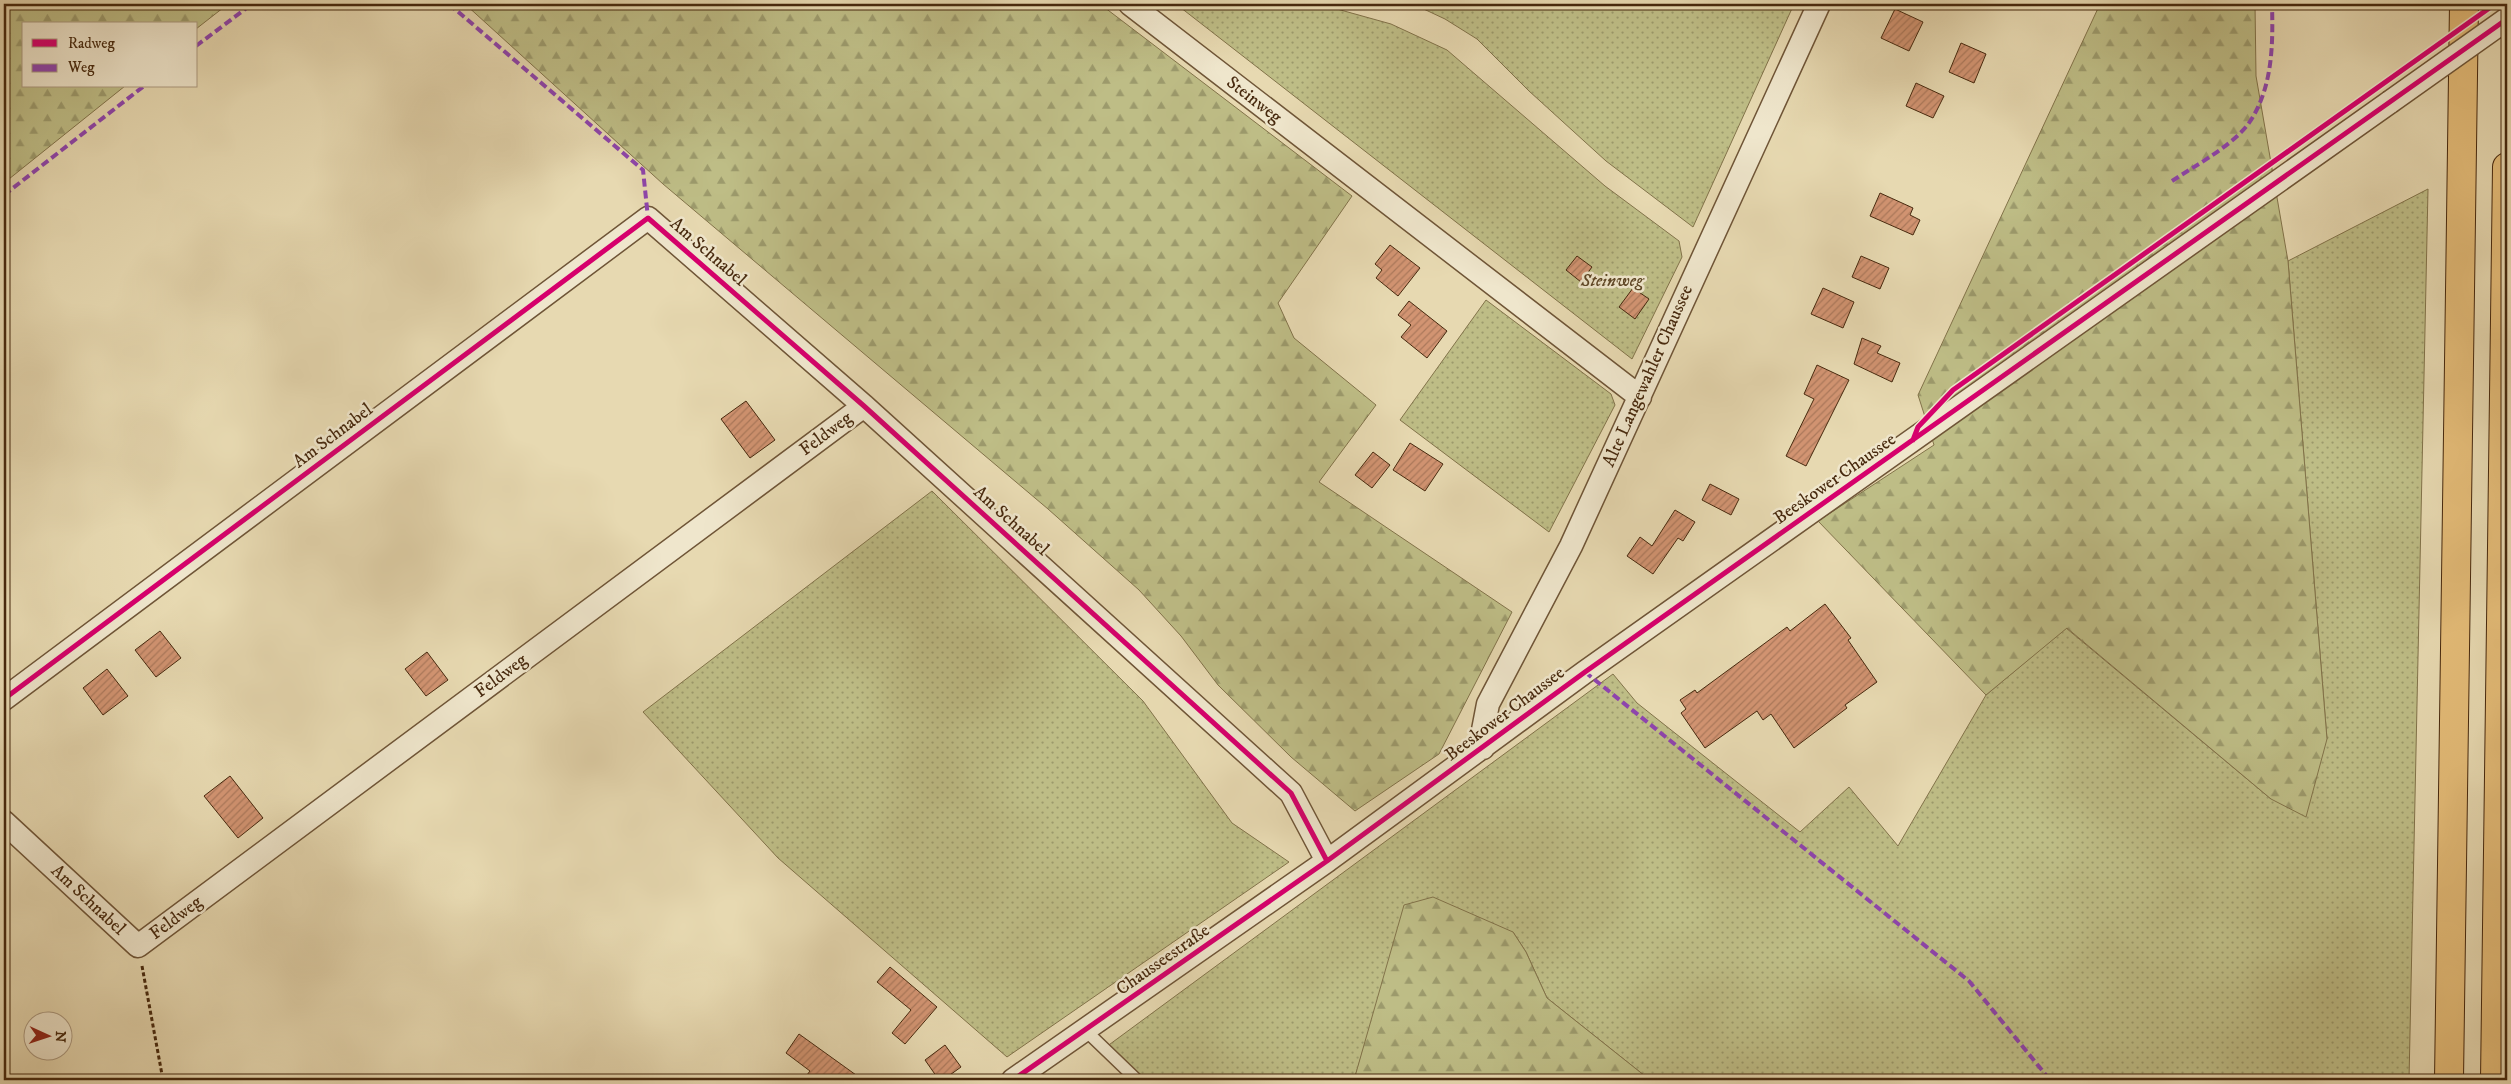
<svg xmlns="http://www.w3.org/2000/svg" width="2511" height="1084" font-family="'IM FELL DW Pica',serif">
	<defs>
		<pattern id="grass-dots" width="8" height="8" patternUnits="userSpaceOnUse" patternTransform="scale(1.25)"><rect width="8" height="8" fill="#bebd86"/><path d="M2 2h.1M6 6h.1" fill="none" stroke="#9c9a6c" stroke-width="1.8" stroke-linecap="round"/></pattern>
		<pattern id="forest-firs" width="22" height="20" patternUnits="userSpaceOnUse" patternTransform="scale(1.25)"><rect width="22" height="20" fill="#bebd86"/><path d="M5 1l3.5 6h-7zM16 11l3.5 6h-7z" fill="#9c9a6c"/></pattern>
		<pattern id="building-hatch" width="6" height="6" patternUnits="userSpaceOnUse" patternTransform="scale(1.25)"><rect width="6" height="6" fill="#d29472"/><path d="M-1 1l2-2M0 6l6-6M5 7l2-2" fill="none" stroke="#ac795c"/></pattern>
	</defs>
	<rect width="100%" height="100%" fill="#e7d9b1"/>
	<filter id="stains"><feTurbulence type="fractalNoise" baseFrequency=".004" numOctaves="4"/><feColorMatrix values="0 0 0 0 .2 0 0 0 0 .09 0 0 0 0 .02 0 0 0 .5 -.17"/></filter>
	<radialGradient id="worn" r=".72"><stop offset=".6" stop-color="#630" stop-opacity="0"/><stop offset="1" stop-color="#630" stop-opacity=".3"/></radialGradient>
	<!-- grass -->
	<path fill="url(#grass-dots)" stroke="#82734a" d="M1176,4H1331L1337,9L1391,24L1447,50L1605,186L1679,241L1682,257L1632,359Z
		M1413,4H1794L1693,227L1606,161L1529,91L1477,39L1445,19Z
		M2428,189L2409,1080H1650L1547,998L1526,952L1513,932L1372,1021L1354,1080H1133L1102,1050L1613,674L1637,703L1800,832L1849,787L1898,846L1986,695L2066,628L2271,799L2327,739L2288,261Z
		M1486,300L1611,394L1615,405L1549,532L1400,420Z
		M932,491L1143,701L1232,823L1289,862L1007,1057L778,858L643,712Z"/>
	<!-- forest -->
	<path fill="url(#forest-firs)" stroke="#82734a" d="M4,4H228L196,29V24H24V86H125L4,183Z
		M465,4H1100L1352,196L1278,303L1294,338L1376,405L1319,482L1512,612L1439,754L1355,811L1291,757L1218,685L1181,636L1139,590L1048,509L663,184Z
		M2100,4H2255L2256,76L2288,261L2327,739L2306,817L2271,799L2067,628L1986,695L1818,521L1934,445L1918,395Z
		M1433,897L1513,932L1526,952L1547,998L1650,1080H1354L1404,905Z"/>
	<!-- building -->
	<path fill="url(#building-hatch)" stroke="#47290e" d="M1895,9L1923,22L1909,51L1881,38Z
		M1961,43L1986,54L1974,83L1949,72Z
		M1916,83L1944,96L1933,118L1906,106Z
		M1880,193L1913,208L1910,215L1920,220L1913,235L1870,216Z
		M1390,245L1420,268L1398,296L1376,278L1382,270L1375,264Z
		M1577,256L1592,267L1581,282L1566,270Z
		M1861,256L1889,268L1880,289L1852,277Z
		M1633,288L1649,299L1635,319L1619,307Z
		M1823,288L1854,302L1843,328L1811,314Z
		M1409,301L1447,331L1427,358L1401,337L1411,325L1398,315Z
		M1862,338L1881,346L1877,353L1900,363L1892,382L1854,364Z
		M1817,365L1849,380L1806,466L1786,456L1814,399L1804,394Z
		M746,401L775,440L750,458L721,419Z
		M1410,443L1443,464L1425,491L1393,470Z
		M1373,452L1390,465L1372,488L1355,475Z
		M1710,484L1739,499L1731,515L1702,500Z
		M1675,510L1695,522L1683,541L1678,538L1653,574L1627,556L1640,537L1652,546Z
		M1825,604L1851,638L1848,640L1877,682L1845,705L1847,708L1794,748L1771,714L1763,720L1757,711L1705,748L1681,713L1686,709L1680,700L1695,690L1697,693L1787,627L1790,631Z
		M160,631L181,658L156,677L135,650Z
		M427,652L448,680L426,696L405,669Z
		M107,669L128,696L103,715L83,688Z
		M230,776L263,818L238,838L204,796Z
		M890,967L937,1007L905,1044L892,1033L911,1010L877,982Z
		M799,1034L863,1080H803L810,1071L786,1053Z
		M945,1045L961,1067L943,1080H939L925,1060Z"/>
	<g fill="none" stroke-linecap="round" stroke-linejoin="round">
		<defs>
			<path id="lane" d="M1085,1030L1137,1080"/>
			<path id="street" d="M1130,4L1640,397
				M4,699L648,218L864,406L1291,793L1327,861
				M1483,748V730L1488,704L1571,546L1819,4
				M4,822L138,946L864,406
				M1013,1080L1327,861L1585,672L2390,102"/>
			<path id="highway" d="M2449,1080L2464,4
				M2495,1080L2507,167"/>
		</defs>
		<!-- lane casing -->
		<use href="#lane" stroke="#6f5537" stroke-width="14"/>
		<!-- street casing -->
		<use href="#street" stroke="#6f5537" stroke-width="25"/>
		<!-- highway casing -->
		<use href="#highway" stroke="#47290e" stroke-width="30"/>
		<!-- path -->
		<path stroke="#47290e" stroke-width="3" stroke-dasharray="4 2.5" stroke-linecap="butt" d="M142,966L163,1080"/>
		<!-- lane -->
		<use href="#lane" stroke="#efe6cc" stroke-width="11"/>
		<!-- street -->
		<use href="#street" stroke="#efe6cc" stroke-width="22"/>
		<!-- highway -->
		<use href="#highway" stroke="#e4bc78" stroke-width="28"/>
		<defs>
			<path id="street-bridge" d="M2390,102L2507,19"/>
		</defs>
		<!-- street-bridge casing -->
		<use href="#street-bridge" stroke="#6f5537" stroke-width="25" stroke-linecap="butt"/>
		<!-- street-bridge -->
		<use href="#street-bridge" stroke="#efe6cc" stroke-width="22"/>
		<!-- quiet -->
		<path stroke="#8e44ad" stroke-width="4" stroke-dasharray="8 4" stroke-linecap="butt" d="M449,4L643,170L648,218
			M196,46L252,4
			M2172,181C2196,165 2236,144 2251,120C2273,85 2273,43 2272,4
			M4,195L144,86
			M1585,672L1969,981L2050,1080"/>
		<defs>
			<path id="cycleway" d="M1913,440L1918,427L1953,390L2495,4
				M4,699L648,218L864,406L1291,793L1327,861
				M1013,1080L1327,861L1585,672L2507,19"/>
		</defs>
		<!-- cycleway casing -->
		<use href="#cycleway" stroke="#efe6cc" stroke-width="8"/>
		<!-- cycleway -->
		<use href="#cycleway" stroke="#d6006c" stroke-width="5"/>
	</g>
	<g text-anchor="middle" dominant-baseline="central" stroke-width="5" stroke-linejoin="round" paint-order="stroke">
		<!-- street labels -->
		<g font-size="18" fill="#47290e" stroke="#efe6cc">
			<text transform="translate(1254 100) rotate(38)">Steinweg</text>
			<text transform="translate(708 252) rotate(41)">Am Schnabel</text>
			<text transform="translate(1648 376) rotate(-66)">Alte Langewahler Chaussee</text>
			<text transform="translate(826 434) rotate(-37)">Feldweg</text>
			<text transform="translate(333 436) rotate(-37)">Am Schnabel</text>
			<text transform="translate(1835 479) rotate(-35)">Beeskower Chaussee</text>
			<text transform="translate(1011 521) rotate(42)">Am Schnabel</text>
			<text transform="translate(501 676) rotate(-37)">Feldweg</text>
			<text transform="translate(1505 714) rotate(-37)">Beeskower Chaussee</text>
			<text transform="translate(88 900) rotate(43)">Am Schnabel</text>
			<text transform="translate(176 918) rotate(-37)">Feldweg</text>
			<text transform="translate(1163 960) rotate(-35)">Chausseestraße</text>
		</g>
		<!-- park labels -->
		<g font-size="18" font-style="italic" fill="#5f4726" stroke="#efe6cc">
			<text x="1612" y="281">Steinweg</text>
		</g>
	</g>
	<!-- margin -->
	<rect width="2511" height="1084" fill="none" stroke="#e7d9b1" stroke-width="20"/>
	<rect x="5" y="5" width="2501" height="1074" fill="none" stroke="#47290e" stroke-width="2.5"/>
	<rect x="10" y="10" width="2491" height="1064" fill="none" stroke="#47290e"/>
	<!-- legend -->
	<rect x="22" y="22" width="175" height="65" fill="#efe6cc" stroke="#ac9a80"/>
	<rect x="32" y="39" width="25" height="8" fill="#d6006c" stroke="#ac9a80"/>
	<text x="68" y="48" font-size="15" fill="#47290e">Radweg</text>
	<rect x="32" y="64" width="25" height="8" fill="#8e44ad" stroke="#ac9a80"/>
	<text x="68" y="72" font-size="15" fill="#47290e">Weg</text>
	<!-- north arrow -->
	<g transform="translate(48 1036) rotate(93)"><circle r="24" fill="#efe6cc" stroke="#ac9a80"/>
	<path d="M0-4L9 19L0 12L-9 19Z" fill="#8f2418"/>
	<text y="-8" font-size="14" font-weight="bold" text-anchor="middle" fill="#47290e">N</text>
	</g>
	<rect width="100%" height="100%" filter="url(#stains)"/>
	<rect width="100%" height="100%" fill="url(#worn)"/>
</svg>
